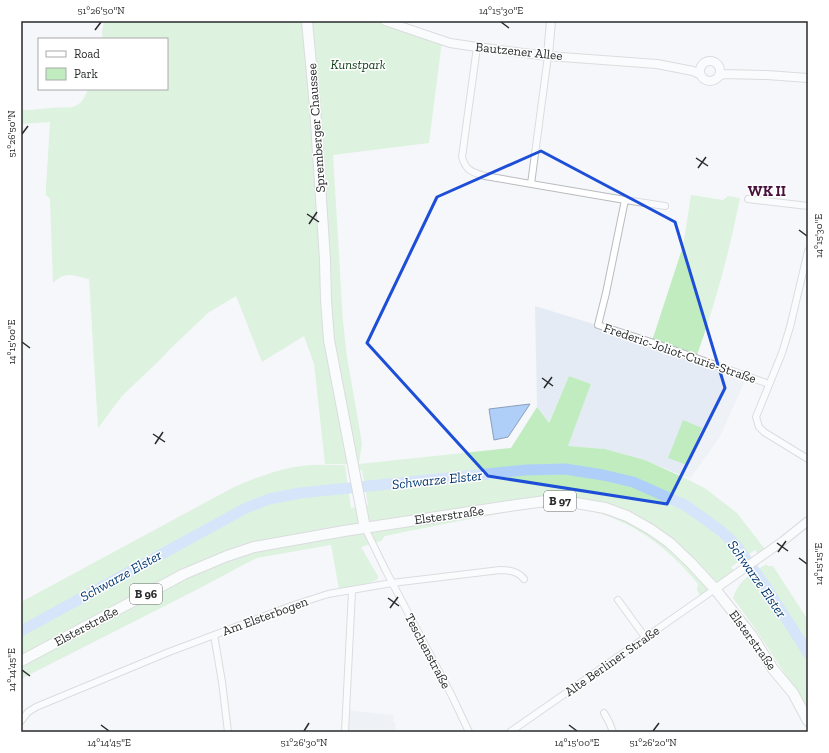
<svg xmlns="http://www.w3.org/2000/svg" width="829" height="753" font-family="'Zilla Slab',serif">
	<rect width="100%" height="100%" fill="#f6f7fa"/>
	<!-- built -->
	<path fill="#e5ebf4" d="M535,306L597,325L747,376L721,435L690,479L645,460L605,449L568,446L591,384L569,376L548,424L537,407Z
		M346,710L394,715L393,721L396,723L395,732H345Z"/>
	<!-- green -->
	<path fill="#c0ecc0" d="M104,21H307L324,275L351,464H325L314,364L304,336L262,362L236,296L208,313L169,350L165,355L122,396L98,428L89,279C74,276 66,270 53,283L50,199L46,195V187L50,122L21,124V110C31,110 40,109 50,108C70,106 79,113 88,89H167V39H103L102,32Z
		M308,21H383L442,41L429,143L333,155L343,322L347,357L362,443L359,464L511,448L537,407L549,423L569,376L591,384L568,446L605,449L645,460L689,480L706,489L737,513L767,552L760,557L755,550L731,567L736,574L701,597L697,590L698,584C661,538 610,505 550,507C527,508 503,513 481,517C449,523 417,529 385,536L381,541L361,547L378,576L377,580L368,583L339,589L331,545L257,558L243,565L202,587L21,679V662L227,556L364,528L227,555L21,660V602L234,487C255,478 278,469 301,466C315,464 330,465 345,465L351,508L368,505L362,470L353,471L336,376Z
		M691,195L723,200L728,196L740,198C729,253 715,305 696,358L652,341L683,246Z
		M683,420L702,428L687,465L668,458Z
		M766,564L768,566H773L808,620V709L756,630L733,598C740,579 750,575 766,564Z"/>
	<!-- water -->
	<path fill="#b0cff8" stroke="#889eba" d="M530,404L508,437L494,440L489,409Z"/>
	<g fill="none" stroke-linecap="round" stroke-linejoin="round">
		<!-- river -->
		<path stroke="#b0cff8" stroke-width="11" d="M21,631L246,508L269,499L300,493L526,470L565,469L603,475L633,482L685,505L721,531L736,545L766,587L808,653"/>
		<defs>
			<path id="minor" d="M477,47L462,157C466,171 472,172 485,176L625,200L606,293L598,325L651,342L769,384
				M531,184L548,56
				M748,199L808,206
				M625,200L665,206
				M808,251L790,327L782,353L756,417L759,427L764,432L808,459
				M365,528L386,571L452,696L469,732
				M618,600L645,637
				M214,635L222,682L228,732
				M604,713L609,722L613,732
				M21,721L28,712L36,707L169,652L291,606L328,594L392,583L500,570C509,570 518,571 524,579
				M345,732L352,591
				M510,732L715,589"/>
			<path id="tertiary" d="M385,21L450,43L477,47L548,56L657,64L693,71L701,75
				M548,56L551,21
				M700 71a10 10 0 1 1 20 0a10 10 0 1 1-20 0Z
				M718,77L723,74L767,75L808,78
				M715,589L783,541L808,521"/>
			<path id="primary" d="M307,21L315,107L325,260L326,300L329,340L365,528
				M21,661L184,574L227,556L254,547L344,531L516,505L546,501L570,502L605,508L627,516L650,529L670,543L690,562L715,589L752,636L773,669L793,693L808,721"/>
		</defs>
		<!-- minor casing -->
		<use href="#minor" stroke="#babbbe" stroke-width="8"/>
		<!-- tertiary casing -->
		<use href="#tertiary" stroke="#babbbe" stroke-width="10"/>
		<!-- primary casing -->
		<use href="#primary" stroke="#babbbe" stroke-width="12"/>
		<!-- minor -->
		<use href="#minor" stroke="#fff" stroke-width="6"/>
		<!-- tertiary -->
		<use href="#tertiary" stroke="#fff" stroke-width="8"/>
		<!-- primary -->
		<use href="#primary" stroke="#fff" stroke-width="10"/>
	</g>
	<!-- marked area -->
	<path d="M0 0H829V753H0ZM541,151L675,222L725,388L667,504L488,476L367,343L437,197Z" fill="#f6f7fa" fill-opacity=".55" fill-rule="evenodd"/>
	<path fill="none" stroke="#1d4ed8" stroke-width="3" stroke-linejoin="round" d="M541,151L675,222L725,388L667,504L488,476L367,343L437,197Z"/>
	<!-- ticks -->
	<path fill="none" stroke="#292a2b" stroke-width="1.5" d="M501,22L509,28M95,30L101,22M22,134L28,126M696,158L708,166M698,168L706,157M307,214L319,222M309,224L317,212M799,230L807,236M22,342L30,348M542,378L553,386M544,388L552,377M153,434L165,442M155,444L163,432M777,543L788,551M778,552L786,541M799,558L807,564M388,598L399,606M390,608L398,597M22,670L30,676M101,725L109,731M569,725L577,731M304,731L309,723M653,731L659,723"/>
	<g text-anchor="middle" dominant-baseline="central" stroke-width="3" stroke-linejoin="round" paint-order="stroke">
		<!-- shield labels -->
		<g fill="#fff" stroke="#696a6b" stroke-width="1">
			<rect x="544" y="491" width="32" height="20" rx="3"/>
			<rect x="130" y="584" width="32" height="20" rx="3"/>
		</g>
		<g font-size="12" font-weight="bold" fill="#292a2b">
			<text x="560" y="501">B 97</text>
			<text x="146" y="594">B 96</text>
		</g>
		<!-- street labels -->
		<g font-size="13" fill="#292a2b" stroke="#fff">
			<text transform="translate(519 51) rotate(6)">Bautzener Allee</text>
			<text transform="translate(316 128) rotate(-94)">Spremberger Chaussee</text>
			<text transform="translate(680 353) rotate(19)">Frederic-Joliot-Curie-Straße</text>
			<text transform="translate(449 515) rotate(-8)">Elsterstraße</text>
			<text transform="translate(265 616) rotate(-20)">Am Elsterbogen</text>
			<text transform="translate(86 626) rotate(-28)">Elsterstraße</text>
			<text transform="translate(753 640) rotate(54)">Elsterstraße</text>
			<text transform="translate(428 651) rotate(62)">Teschenstraße</text>
			<text transform="translate(612 661) rotate(-35)">Alte Berliner Straße</text>
		</g>
		<!-- park labels -->
		<g font-size="13" font-style="italic" fill="#0b3911" stroke="#fff">
			<text x="358" y="64">Kunstpark</text>
		</g>
		<!-- water labels -->
		<g font-size="14" font-style="italic" fill="#043972" stroke="#fff">
			<text transform="translate(437 480) rotate(-6)">Schwarze Elster</text>
			<text transform="translate(121 576) rotate(-29)">Schwarze Elster</text>
			<text transform="translate(757 579) rotate(55)">Schwarze Elster</text>
		</g>
		<!-- quarter labels -->
		<g font-size="15" font-weight="bold" fill="#48113c" stroke="#fff">
			<text x="767" y="191">WK II</text>
		</g>
	</g>
	<!-- border -->
	<rect width="829" height="753" fill="none" stroke="#ffffff" stroke-width="44"/>
	<!-- legend -->
	<rect x="38" y="38" width="130" height="52" fill="#ffffff" stroke="#a9aaaa"/>
	<rect x="46" y="51" width="20" height="6" fill="#ffffff" stroke="#a9aaaa"/>
	<text x="74" y="58" font-size="12" fill="#292a2b">Road</text>
	<rect x="46" y="68" width="20" height="12" fill="#c0ecc0" stroke="#a9aaaa"/>
	<text x="74" y="78" font-size="12" fill="#292a2b">Park</text>
	<rect x="22" y="22" width="785" height="709" fill="none" stroke="#292a2b" stroke-width="1.5"/>
	<g font-size="10" text-anchor="middle" fill="#292a2b">
		<text x="101" y="14">51°26'50"N</text>
		<text x="501" y="14">14°15'30"E</text>
		<text transform="translate(11 134) rotate(-90)" y="4">51°26'50"N</text>
		<text transform="translate(818 236) rotate(-90)" y="4">14°15'30"E</text>
		<text transform="translate(11 342) rotate(-90)" y="4">14°15'00"E</text>
		<text transform="translate(818 564) rotate(-90)" y="4">14°15'15"E</text>
		<text transform="translate(11 670) rotate(-90)" y="4">14°14'45"E</text>
		<text x="109" y="746">14°14'45"E</text>
		<text x="304" y="746">51°26'30"N</text>
		<text x="577" y="746">14°15'00"E</text>
		<text x="653" y="746">51°26'20"N</text>
	</g>
</svg>
